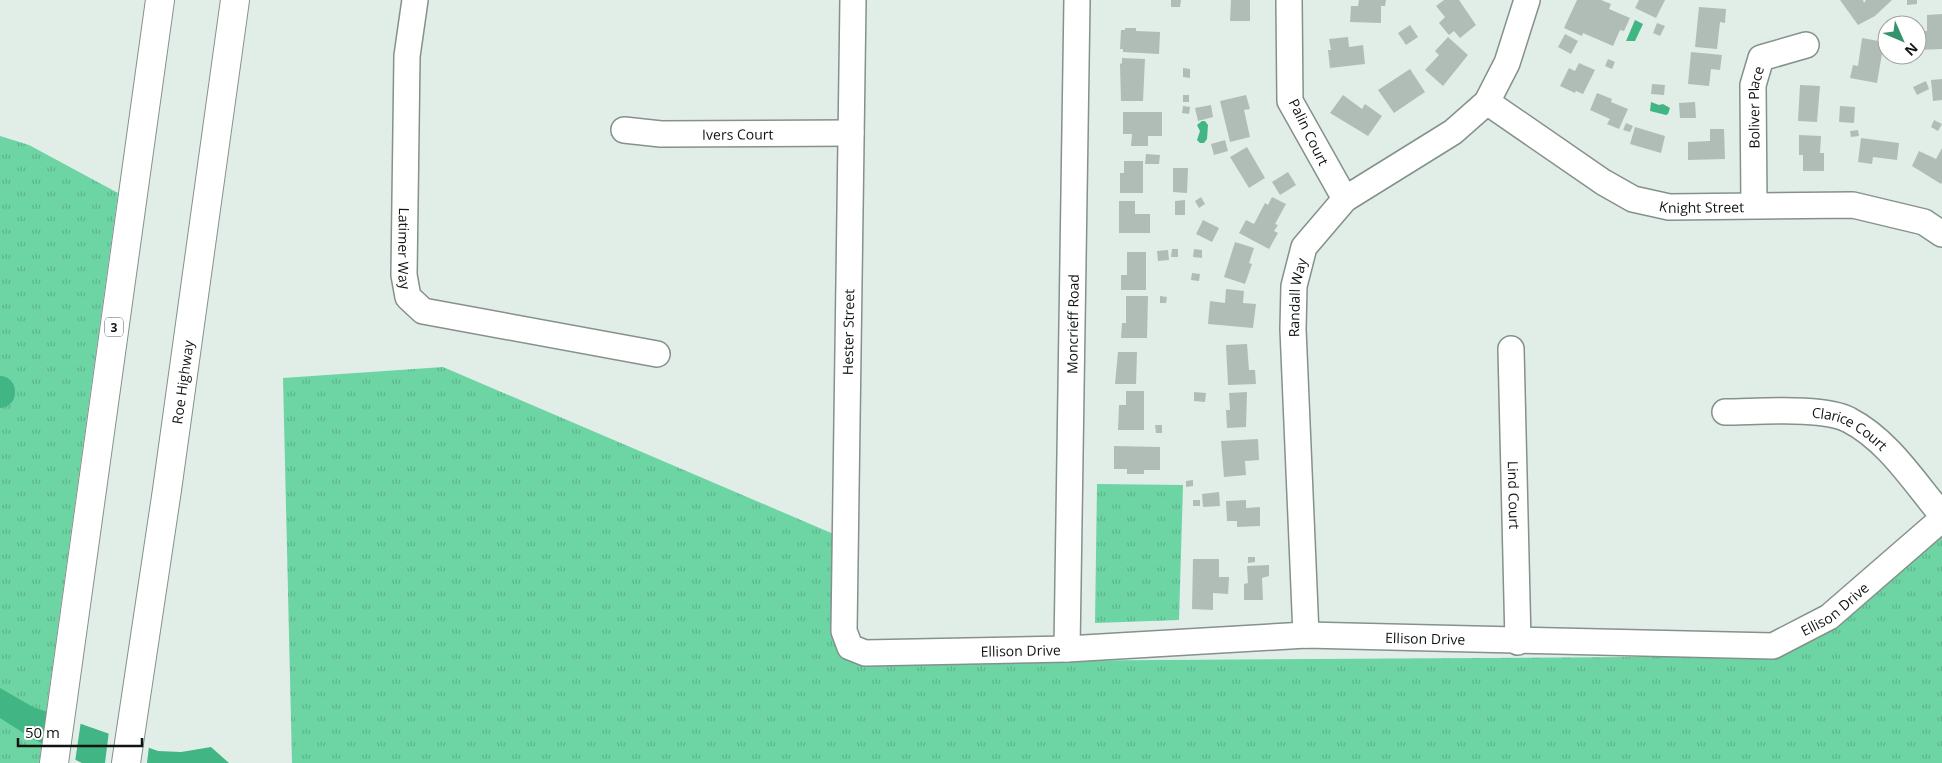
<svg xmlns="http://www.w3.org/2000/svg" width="1942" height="763" font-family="'Open Sans',sans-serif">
	<defs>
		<pattern id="grass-tufts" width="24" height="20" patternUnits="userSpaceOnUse" patternTransform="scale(1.25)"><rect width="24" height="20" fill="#6dd4a4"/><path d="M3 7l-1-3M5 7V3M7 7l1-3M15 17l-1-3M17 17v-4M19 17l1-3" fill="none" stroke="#5db58c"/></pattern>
	</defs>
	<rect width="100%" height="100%" fill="#e1eee7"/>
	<!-- grass -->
	<path fill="url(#grass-tufts)" d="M0,136L29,145L118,193L39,763H0Z
		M443,367L836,535L835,647L868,662L1778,656L1942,528V763H292L283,378Z
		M1097,484L1183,485L1179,620L1095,623Z"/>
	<!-- water -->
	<path fill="#42b584" d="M1635,20L1643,24L1635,41H1626Z
		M1651,102L1659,105L1663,104L1670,108L1668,114L1666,115L1650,111Z
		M1202,121H1205L1208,125L1207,139L1204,143H1200L1197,140L1200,131L1197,125Z
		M0,688L33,707L158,751L181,752L211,747L229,763H82L33,739L0,718Z"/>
	<!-- pier -->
	<path fill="#e1eee7" d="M48,710L81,721L75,762L42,746Z
		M109,731L149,746L147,763H105Z"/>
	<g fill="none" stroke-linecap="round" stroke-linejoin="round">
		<!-- river -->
		<path stroke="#42b584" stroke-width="30" d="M0,391V393"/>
	</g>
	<!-- building -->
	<path fill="#b0bdb6" d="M1171,0H1181L1180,7H1171Z
		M1231,0H1250V21H1230Z
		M1359,0H1386L1385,6H1381V23L1350,22L1351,6H1358Z
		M1444,0H1459L1476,25L1460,38L1454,31L1449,35L1439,23L1445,17L1436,6Z
		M1577,0H1601L1611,4L1609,9L1630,18L1624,31L1620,30L1613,46L1583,33L1582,36L1564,28Z
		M1639,0H1665L1656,18L1635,8Z
		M1840,0H1863L1864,3L1866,0H1892L1875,16L1858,25Z
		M1907,0H1917V4L1907,5Z
		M1699,7L1726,9L1725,23L1720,22L1717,49L1695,47Z
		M1942,14V49L1917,50V31H1927V15Z
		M1657,23L1665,26L1660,36L1653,33Z
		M1410,25L1418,37L1406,45L1398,33Z
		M1125,28H1136V31L1160,32L1159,54L1123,52V49H1120L1121,30H1125Z
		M1565,34L1578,41L1571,54L1558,47Z
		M1348,37L1349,47L1363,45L1365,64L1330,68L1328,50H1331L1329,39Z
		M1448,37L1468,55L1443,86L1425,70L1439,55L1435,51Z
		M1862,38L1884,42L1877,83L1850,78L1853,65L1858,66Z
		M1691,52L1722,55L1720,70L1711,69L1709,86L1688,84Z
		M1122,58L1145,59L1143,101H1121L1120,64L1122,63Z
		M1608,59L1615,62L1612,69L1605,66Z
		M1579,63L1595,70L1583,94L1576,91L1575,93L1560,86L1569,68L1575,71Z
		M1183,68L1190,69V78L1183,77Z
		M1410,69L1425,92L1394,113L1378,90Z
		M1942,79V100L1933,101L1931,80Z
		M1926,81L1929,89L1917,95L1913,87Z
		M1652,84L1665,85L1664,95L1651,94Z
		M1800,85L1820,86L1817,122L1798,121Z
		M1597,93L1612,99L1611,102L1628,109L1619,129L1607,124L1610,119L1590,110Z
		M1183,95H1189V102H1183Z
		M1246,95L1250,109L1244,110L1250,137L1230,142L1220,101Z
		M1343,95L1362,109L1365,104L1382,116L1368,136L1330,113Z
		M1695,102L1696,118H1680L1679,103Z
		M1211,105L1213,117L1198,121L1195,108Z
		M1183,106L1190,107L1189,114L1182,113Z
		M1840,106L1855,107L1854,123L1839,122Z
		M1123,112H1162V136H1148V146H1131L1132,134H1123Z
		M1934,120L1942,124L1938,131L1931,127Z
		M1626,123L1633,126L1630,132L1623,130Z
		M1635,127L1665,136L1661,153L1630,144Z
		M1710,129H1724L1725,159L1688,160V142L1710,141Z
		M1858,130L1859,136L1851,137L1850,131Z
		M1799,135L1821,136L1820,153H1824V171H1803V155H1799Z
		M1861,138L1899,143L1897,160L1873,157L1872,164L1858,162Z
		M1225,140L1228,151L1214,155L1211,144Z
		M1247,147L1265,178L1249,188L1230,157Z
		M1942,148V182L1941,184L1912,166L1919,151L1936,159Z
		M1146,154L1160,155L1159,164H1145Z
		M1124,161H1143V193H1120V173H1124Z
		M1173,168H1188L1187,193L1173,192Z
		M1288,172L1296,185L1280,195L1272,182Z
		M1201,197L1205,204L1199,208L1195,201Z
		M1272,197L1286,204L1275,224L1278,225L1274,231L1278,233L1269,249L1239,233L1246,220L1254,224L1265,203L1268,205Z
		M1185,200V215H1175V201Z
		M1119,201H1135V214H1150V233H1119Z
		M1203,220L1219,228L1212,242L1196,234Z
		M1235,242L1254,248L1249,263L1252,264L1245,284L1224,277Z
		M1172,249H1178V257H1171Z
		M1194,249L1202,250V258L1193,257Z
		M1168,250L1169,260L1158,261L1157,251Z
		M1127,252H1146V290H1121V275H1127Z
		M1192,273L1200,274L1199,281L1191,280Z
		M1226,289L1244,291L1243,303L1256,304L1253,328L1208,324L1210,301L1225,303Z
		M1126,296H1148L1147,338H1121L1122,323H1126Z
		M1160,296L1167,297L1166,303H1160Z
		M1247,344L1249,370H1255L1256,384L1228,385L1226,345Z
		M1118,352H1137L1136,384H1115Z
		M1126,391H1144V430H1118L1119,405H1126Z
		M1194,392L1206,393L1205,402L1194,401Z
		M1247,392L1246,427L1227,428L1226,410H1230L1229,393Z
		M1155,425H1162V433H1156Z
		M1258,439L1259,460L1245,461L1246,475L1224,477L1221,441Z
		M1114,446L1160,447V470H1144V474H1127V469H1114Z
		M1193,480V486L1186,487V481Z
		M1219,492L1220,506L1203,507L1202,494Z
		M1193,500H1200V506H1193Z
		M1246,500V508L1260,507V526L1237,527V521H1227L1226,501Z
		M1248,557H1255V562L1248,563Z
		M1193,559H1219V577H1229L1228,594L1213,593V610L1192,609Z
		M1269,565V576L1262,578L1263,600H1244V584L1248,583L1247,566Z"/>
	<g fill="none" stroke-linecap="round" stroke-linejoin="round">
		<defs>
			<g id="minor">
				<path id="s1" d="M415,0L407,56L404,275L408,297L423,311L657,354"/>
				<path id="s2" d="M853,0L844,631L850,647L865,653L1067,649L1306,635L1773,646L1829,617L1942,519"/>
				<path d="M1289,0L1290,101L1345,199"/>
				<path id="s3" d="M1487,102L1603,182L1633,199L1669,207L1853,205L1924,222L1942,234"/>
				<path id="s4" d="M624,130L661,134L851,133"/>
				<path id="s5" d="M1754,205L1753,85L1761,58L1806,45"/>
				<path id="s6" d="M1511,349L1518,642"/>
				<path id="s7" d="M1725,412C1756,412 1824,406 1849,420C1888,440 1914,482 1942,515"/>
				<path id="s8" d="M1306,635L1293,329L1294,286L1304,247L1345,199L1453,132L1487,102L1507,63L1527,0"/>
				<path id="s9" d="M1067,649L1077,0"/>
			</g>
			<g id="highway">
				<path d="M54,763L160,0"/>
				<path id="s10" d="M126,763L167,490L235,0"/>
			</g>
		</defs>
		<!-- minor casing -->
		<use href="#minor" stroke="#85918b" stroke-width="28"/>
		<!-- highway casing -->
		<use href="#highway" stroke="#85918b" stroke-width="30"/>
		<!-- minor -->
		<use href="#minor" stroke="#fff" stroke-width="25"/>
		<!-- highway -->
		<use href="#highway" stroke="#fff" stroke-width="28"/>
	</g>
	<g text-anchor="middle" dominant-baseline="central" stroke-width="4.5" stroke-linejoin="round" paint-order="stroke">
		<!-- shield labels -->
		<rect fill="#fff" stroke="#585a59" stroke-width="1" x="105" y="317.5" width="18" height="19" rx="4"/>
		<g font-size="12" font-weight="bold" fill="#101412">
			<text x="114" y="327">3</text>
		</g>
		<!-- street labels -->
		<g font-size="14" fill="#101412" stroke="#fff">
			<text stroke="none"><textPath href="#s5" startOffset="98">Boliver Place</textPath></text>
			<text transform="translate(1309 132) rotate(64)">Palin Court</text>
			<text stroke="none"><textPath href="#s4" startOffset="114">Ivers Court</textPath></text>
			<text stroke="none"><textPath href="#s3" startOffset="245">Knight Street</textPath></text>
			<text stroke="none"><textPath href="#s1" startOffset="249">Latimer Way</textPath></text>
			<text stroke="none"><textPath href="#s8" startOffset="338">Randall Way</textPath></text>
			<text stroke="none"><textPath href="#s9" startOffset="325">Moncrieff Road</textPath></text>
			<text transform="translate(848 332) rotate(-89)">Hester Street</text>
			<text stroke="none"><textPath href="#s10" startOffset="385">Roe Highway</textPath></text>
			<text stroke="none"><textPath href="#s7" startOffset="129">Clarice Court</textPath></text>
			<text stroke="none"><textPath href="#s6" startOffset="146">Lind Court</textPath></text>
			<text stroke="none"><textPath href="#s2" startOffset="1645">Ellison Drive</textPath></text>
			<text stroke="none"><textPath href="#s2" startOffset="1225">Ellison Drive</textPath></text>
			<text stroke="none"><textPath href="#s2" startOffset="820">Ellison Drive</textPath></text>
		</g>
	</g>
	<!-- north arrow -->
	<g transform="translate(1902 40) rotate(135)"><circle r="24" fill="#ffffff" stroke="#9fa1a0"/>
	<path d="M0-4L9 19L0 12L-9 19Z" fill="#35936c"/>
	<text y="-8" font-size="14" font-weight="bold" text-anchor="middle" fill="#101412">N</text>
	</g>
	<!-- scale -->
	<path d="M18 738v8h124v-8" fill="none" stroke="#101412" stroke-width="2.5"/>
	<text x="25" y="738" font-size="15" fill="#101412" stroke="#ffffff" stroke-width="4" paint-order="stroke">50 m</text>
</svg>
